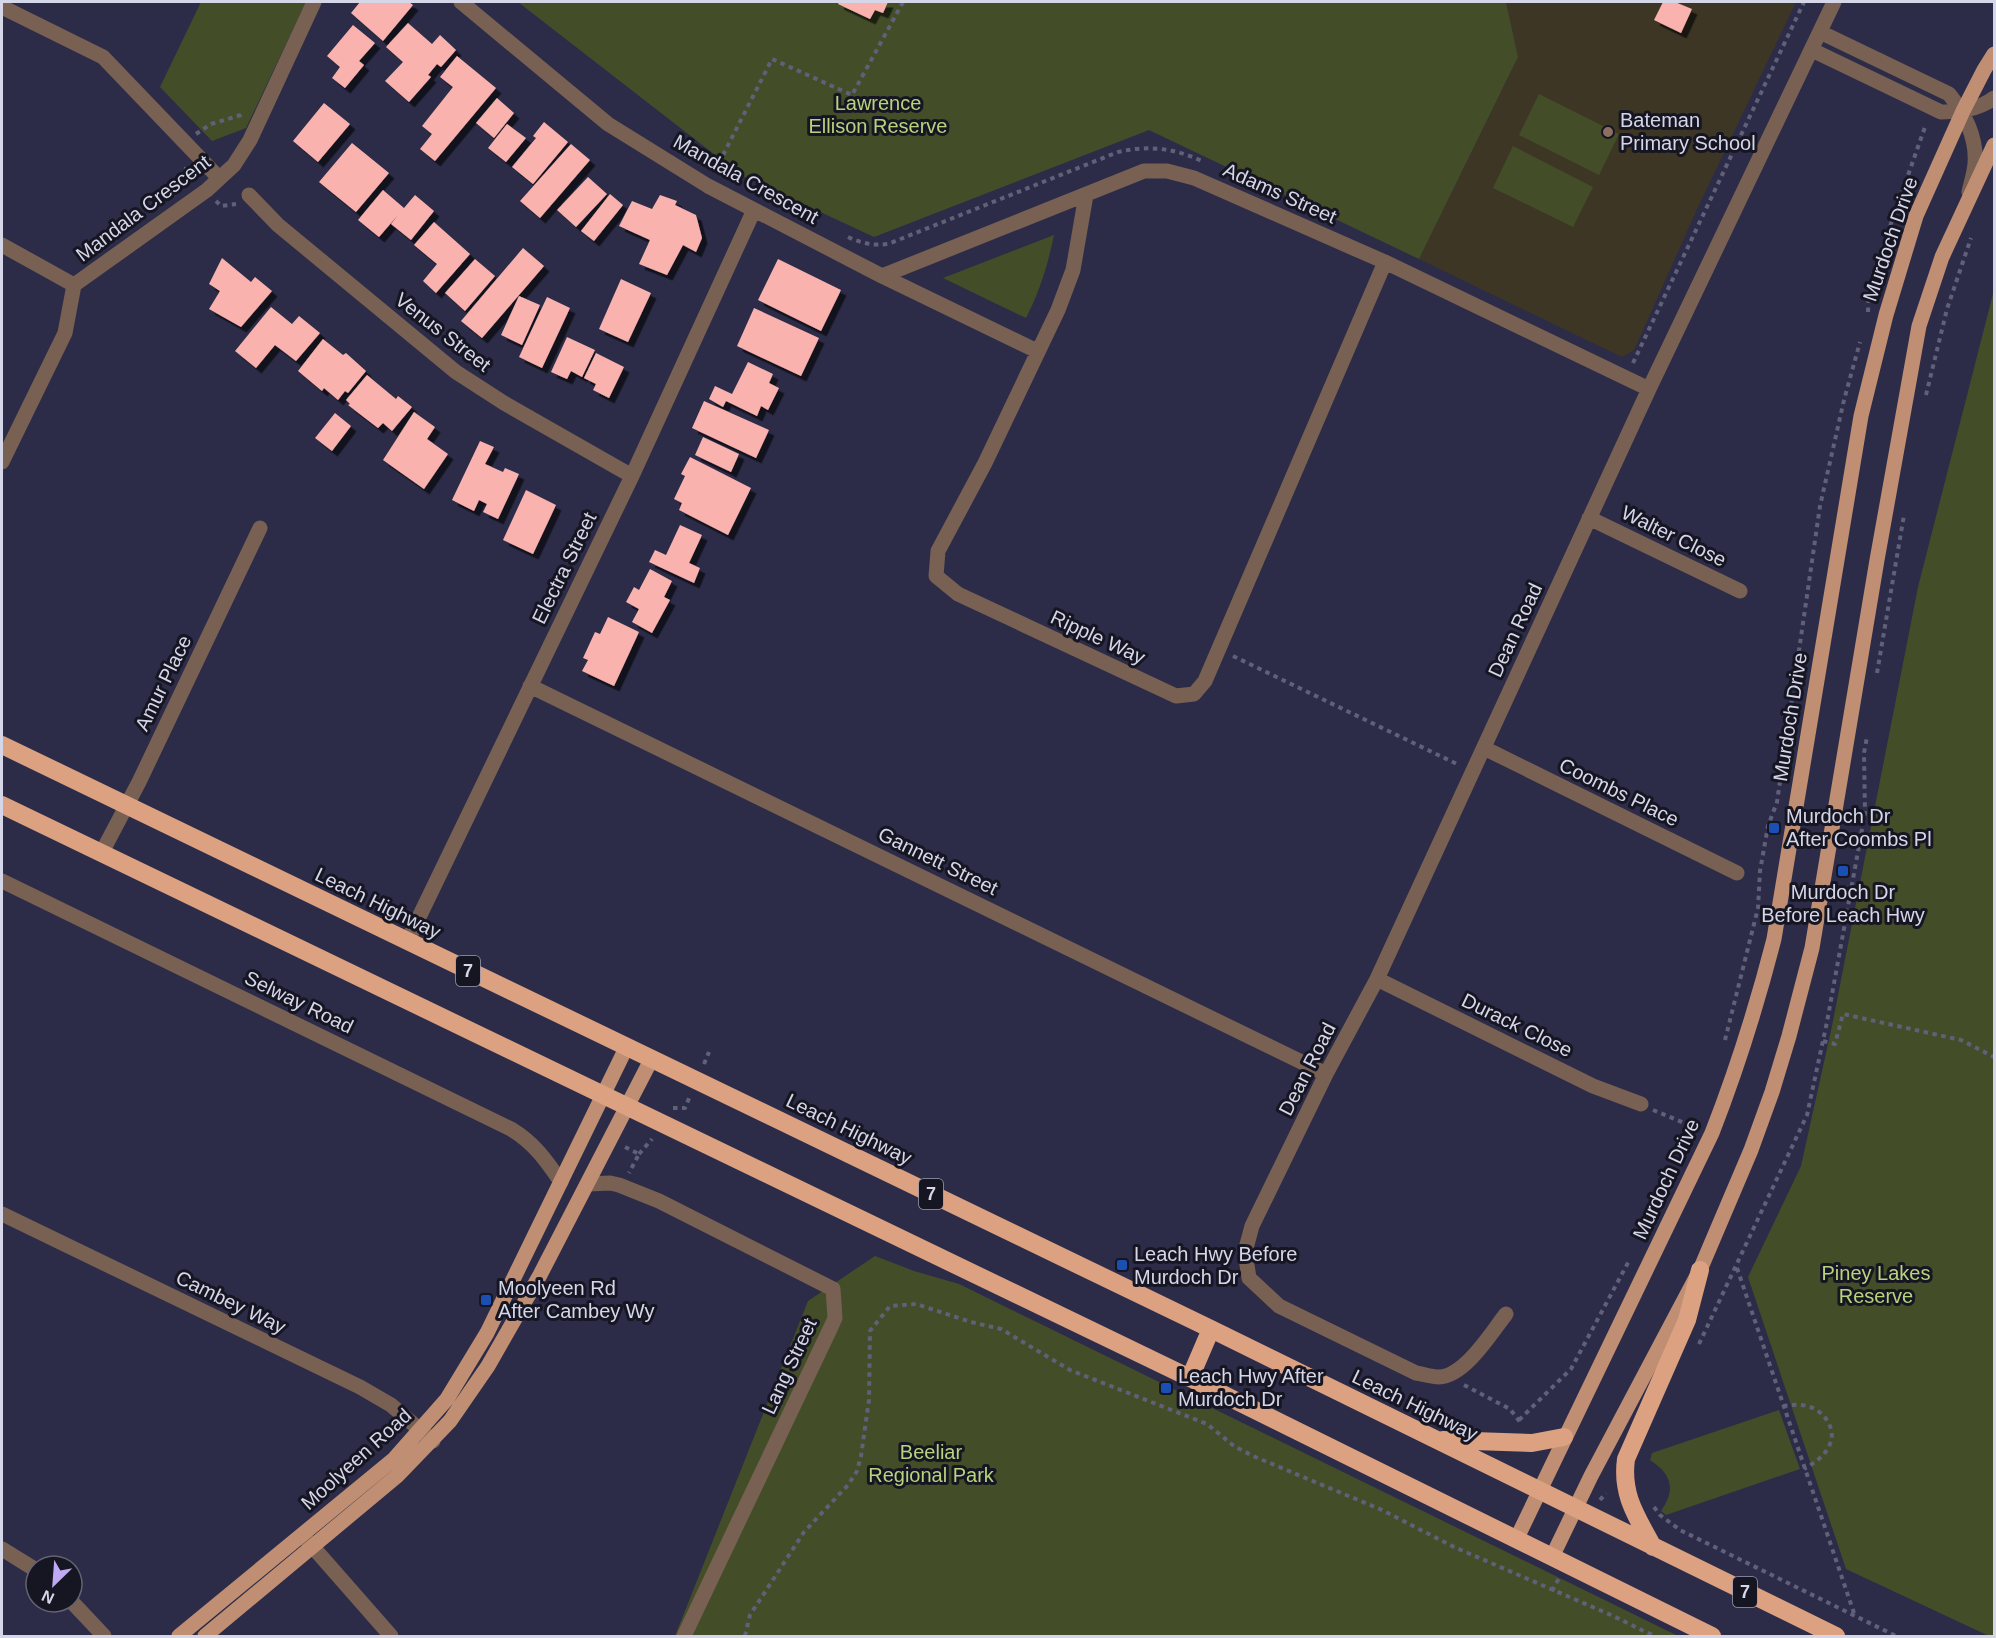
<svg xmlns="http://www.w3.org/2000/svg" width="1996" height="1638" font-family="Arial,sans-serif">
	<defs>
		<filter id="shadow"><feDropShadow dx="5.5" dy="5.5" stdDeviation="0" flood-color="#0009"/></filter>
	</defs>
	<rect width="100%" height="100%" fill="#2d2c48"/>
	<!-- education -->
	<path fill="#3e3625" d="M1506,2H1796L1698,207L1634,350L1622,357L1419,259L1518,57Z"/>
	<!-- green -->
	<path fill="#434e29" d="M201,2H306L246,128L212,141L160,87Z
		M518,2H1506L1518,57L1419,259L1149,130L874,237L741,175Z
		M1539,94L1619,134L1599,175L1519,135Z
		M1513,146L1593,187L1573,227L1493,188Z
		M1054,235C1048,264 1040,291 1026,318L943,278Z
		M1994,290V1636H1989L1846,1569L1748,1277L1801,1166L1832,1026L1918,587Z
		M875,1256L914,1271L959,1284L1678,1636H675L808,1301Z
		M1779,1410L1800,1469L1666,1515L1661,1511C1676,1490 1672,1474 1650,1460L1652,1453Z"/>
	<!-- building -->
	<path fill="#fab2af" filter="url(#shadow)" d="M360,2H409L413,5L383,41L351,13Z
		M839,2H888L883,13L875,10L870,19L838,4Z
		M1663,2H1675L1692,9L1681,33L1654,20Z
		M408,23L432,44L440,35L456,50L441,67L437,64L428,75L431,77L409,102L385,81L403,62L386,47Z
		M353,25L375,43L359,61L364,65L345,88L332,78L340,67L327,56Z
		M457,56L496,88L435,161L420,149L432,134L422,126L453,87L440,77Z
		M497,98L514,113L494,138L476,123Z
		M324,103L350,124L318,162L293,141Z
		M544,122L568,142L533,184L512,167L536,138L533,136Z
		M507,124L526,138L506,162L488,148Z
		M352,143L389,173L356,212L319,182Z
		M571,144L590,160L540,218L520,201Z
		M588,177L607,194L576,227L557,210Z
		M383,190L404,208L415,195L434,211L411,240L391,224L398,215L379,237L358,220Z
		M610,194L623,205L594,241L581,231Z
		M660,195L677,201L675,205L696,215L702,238L696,252L683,245L667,275L639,264L650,240L619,226L632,201L652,209Z
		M434,222L470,254L436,293L423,281L437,264L414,245Z
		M523,248L544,266L482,338L461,321Z
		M222,258L251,282L255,277L272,291L241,327L209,309L220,291L209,284Z
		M475,259L495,276L465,311L445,293Z
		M778,259L841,290L821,331L758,300Z
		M621,279L651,293L628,342L599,329Z
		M519,296L540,305L522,345L501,335Z
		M547,297L570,308L542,368L519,357Z
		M271,307L292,324L299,316L320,333L296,361L275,345L256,368L235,351Z
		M754,308L819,338L801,376L737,346Z
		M567,337L595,350L582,377L571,371L567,379L551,372Z
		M323,339L343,355L346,353L366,371L348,393L345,391L338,400L324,388L322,391L298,371Z
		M596,353L624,367L609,398L593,390L596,384L584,378Z
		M748,362L773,374L769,383L779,388L768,410L761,406L757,416L726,401L723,407L709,399L715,386L732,394Z
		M367,375L396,399L398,396L412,407L392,431L383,423L378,428L348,405L350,404L346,400Z
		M704,401L769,430L756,458L692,428Z
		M414,412L435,427L427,439L448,454L424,489L383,460Z
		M335,413L351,426L332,451L315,438Z
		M703,437L739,454L731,472L695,455Z
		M480,441L494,447L485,464L503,472L505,468L519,474L498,519L483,512L487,504L479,500L474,511L452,500Z
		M690,457L751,488L728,535L679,510L682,503L674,499L685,476L681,474Z
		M526,490L556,505L533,554L503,540Z
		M680,525L702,535L689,563L700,568L694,583L649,562L655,550L666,555Z
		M650,569L672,581L664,597L670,600L652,633L632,622L639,609L626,602L634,587L639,590Z
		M608,617L639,632L614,686L582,671L588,660L583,658L595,632L600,634Z"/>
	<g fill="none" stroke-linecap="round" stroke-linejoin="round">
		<!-- path -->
		<path stroke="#616079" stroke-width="4" stroke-dasharray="4.5 4.5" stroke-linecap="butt" d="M196,134L211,124L241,115L243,112
			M718,157L717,168L721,173
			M719,163L772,59L852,95L903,2
			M183,187L186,167
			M216,201L221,206L236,204
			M848,237C861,243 873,246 888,244L1118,152C1149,145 1173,148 1202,161
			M1868,312L1869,286L1925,127
			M1633,363L1804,2
			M1926,395L1947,309L1971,238
			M1233,656L1459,765
			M1877,673L1904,515
			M1725,1040L1758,908L1760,871L1768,826L1777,802L1820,506L1844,400L1860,342
			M1823,1041L1835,1044L1843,1014L1961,1040L1994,1057
			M704,1064L709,1052
			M673,1108H685L690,1096
			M1653,1110L1694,1127
			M625,1147L639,1154L629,1173
			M639,1154L652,1139
			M1737,1268L1855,1616
			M1699,1344L1807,1115L1827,1022L1865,813L1864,753L1867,737
			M1464,1385L1510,1409L1520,1422
			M1783,1406C1791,1405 1799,1404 1807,1406C1824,1410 1838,1430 1829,1446C1824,1457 1814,1463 1804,1469
			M1519,1420L1571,1369L1630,1259
			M1600,1500L1606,1493
			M1654,1507L1660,1515L1680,1530L1896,1636
			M1552,1591L1559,1578
			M745,1636L750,1615L804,1532L848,1485L857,1471L861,1456L869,1400L870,1331L890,1306L916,1304L971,1322L1001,1329L1070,1370L1207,1424L1234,1446L1253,1456L1382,1510L1454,1547L1611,1615L1654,1636"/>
		<!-- minor -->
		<path stroke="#786053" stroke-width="15" d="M461,2L608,124L708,186L882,276L1037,351
			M2,7L103,57L219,178
			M1820,32L1949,94C1965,114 1977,138 1975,164C1974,174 1971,183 1969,192
			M1812,50L1941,112C1961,111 1978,110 1994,98
			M249,195L278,225L456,372L504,403L632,476
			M1086,195L1073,270L1058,310L985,463L938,551L936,576L958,594L1176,696L1194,694L1205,681L1385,262
			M2,245L74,285
			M882,276L1144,171H1167L1194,178L1385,262L1649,389
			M74,285L207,190L234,165L250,140L314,2
			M2,462L65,333L74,285
			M1589,518L1740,591
			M530,686L1326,1074
			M1484,748L1737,873
			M101,854L139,782L260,528
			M2,881L511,1129C534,1143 546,1160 561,1182
			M407,942L632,476L754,210
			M1377,979L1593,1086L1641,1104
			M588,1184L610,1183L619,1185L659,1201L833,1289L835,1318L831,1327L684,1636
			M2,1214L360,1387L391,1405L433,1441
			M1506,1314C1491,1333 1465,1376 1439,1377C1432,1377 1423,1374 1416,1373L1279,1306L1249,1278L1245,1252L1252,1226L1326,1074L1377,979L1649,389L1834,2
			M305,1538L391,1636
			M2,1549L36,1570
			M72,1602L104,1636"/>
		<!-- major -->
		<path stroke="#c08f73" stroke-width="15" d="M1516,1540L1712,1133C1737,1069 1757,1005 1774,939L1861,416L1886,315L1916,216L1963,111L1984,70L1994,54
			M1552,1557L1591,1476L1700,1270L1751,1150L1772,1092L1789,1036L1812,948L1877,560L1919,326L1942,257L1994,145
			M179,1636L394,1459L447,1399L487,1333L626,1048
			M205,1636L397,1476L450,1421L488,1366L540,1275L651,1060"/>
		<!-- highway -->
		<path stroke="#dca180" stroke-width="18" d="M2,745L1211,1329L1836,1636
			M2,805L1190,1378L1712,1636
			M1190,1378L1211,1329
			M1443,1440L1532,1443L1564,1437
			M1653,1547C1637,1517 1621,1495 1626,1459L1687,1320L1700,1270"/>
	</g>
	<!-- markers -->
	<circle fill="#8d6e63" stroke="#161623" stroke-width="2" cx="1608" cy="132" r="6"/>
	<g fill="#1a4fb4" stroke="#161623" stroke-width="2">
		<rect x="1768" y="822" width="12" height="12" rx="3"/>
		<rect x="1837" y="865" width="12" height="12" rx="3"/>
		<rect x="1116" y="1259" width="12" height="12" rx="3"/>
		<rect x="480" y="1294" width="12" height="12" rx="3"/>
		<rect x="1160" y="1382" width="12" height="12" rx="3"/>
	</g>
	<g text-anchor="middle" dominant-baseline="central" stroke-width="6" stroke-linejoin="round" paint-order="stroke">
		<!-- shield labels -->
		<g fill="#161623" stroke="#9c9cae" stroke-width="1.5">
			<rect x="456" y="956" width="24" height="30" rx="4.5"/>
			<rect x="919" y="1179" width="24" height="30" rx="4.5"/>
			<rect x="1733" y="1577" width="24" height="30" rx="4.5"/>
		</g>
		<g font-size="18" font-weight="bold" fill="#d6d6e9">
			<text x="468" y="971">7</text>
			<text x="931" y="1194">7</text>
			<text x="1745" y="1592">7</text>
		</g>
		<!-- park labels -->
		<g font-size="20" fill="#b8d27d" stroke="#161623">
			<text x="878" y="103">Lawrence<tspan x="878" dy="23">Ellison Reserve</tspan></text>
			<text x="1876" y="1273">Piney Lakes<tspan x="1876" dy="23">Reserve</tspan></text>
			<text x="931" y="1452">Beeliar<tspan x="931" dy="23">Regional Park</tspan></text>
		</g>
		<!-- poi labels -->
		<g font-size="20" fill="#d6d6e9" stroke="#161623" text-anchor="start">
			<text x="1620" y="120">Bateman<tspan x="1620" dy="23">Primary School</tspan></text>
			<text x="1786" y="816">Murdoch Dr<tspan x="1786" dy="23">After Coombs Pl</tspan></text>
			<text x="1843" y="892" text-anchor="middle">Murdoch Dr<tspan x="1843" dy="23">Before Leach Hwy</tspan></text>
			<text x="1134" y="1254">Leach Hwy Before<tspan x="1134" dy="23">Murdoch Dr</tspan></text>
			<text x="498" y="1288">Moolyeen Rd<tspan x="498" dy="23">After Cambey Wy</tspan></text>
			<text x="1178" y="1376">Leach Hwy After<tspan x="1178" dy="23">Murdoch Dr</tspan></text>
		</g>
		<!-- street labels -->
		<g font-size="20" fill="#d6d6e9" stroke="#161623">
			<text transform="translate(746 179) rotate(29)">Mandala Crescent</text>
			<text transform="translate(1280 193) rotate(24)">Adams Street</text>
			<text transform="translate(143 208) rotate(-37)">Mandala Crescent</text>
			<text transform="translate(1890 239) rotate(-71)">Murdoch Drive</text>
			<text transform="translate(443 332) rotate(38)">Venus Street</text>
			<text transform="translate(1674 536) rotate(26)">Walter Close</text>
			<text transform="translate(564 568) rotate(-64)">Electra Street</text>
			<text transform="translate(1515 630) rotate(-65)">Dean Road</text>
			<text transform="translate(1098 637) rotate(25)">Ripple Way</text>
			<text transform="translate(163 683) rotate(-64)">Amur Place</text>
			<text transform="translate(1790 717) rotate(-81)">Murdoch Drive</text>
			<text transform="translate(1619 792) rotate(26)">Coombs Place</text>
			<text transform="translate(938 861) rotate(26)">Gannett Street</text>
			<text transform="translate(378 903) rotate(26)">Leach Highway</text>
			<text transform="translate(299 1002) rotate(26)">Selway Road</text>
			<text transform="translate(1517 1025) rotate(26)">Durack Close</text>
			<text transform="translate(1307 1069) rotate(-63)">Dean Road</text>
			<text transform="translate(849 1129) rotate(26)">Leach Highway</text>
			<text transform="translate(1666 1179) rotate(-65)">Murdoch Drive</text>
			<text transform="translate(231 1302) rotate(26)">Cambey Way</text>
			<text transform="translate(789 1366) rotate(-65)">Lang Street</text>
			<text transform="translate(1415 1405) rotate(26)">Leach Highway</text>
			<text transform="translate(356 1459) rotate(-42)">Moolyeen Road</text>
		</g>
	</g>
	<!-- border -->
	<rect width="1996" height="1638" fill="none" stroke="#d6d6e9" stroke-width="6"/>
	<!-- north arrow -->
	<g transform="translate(54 1584) rotate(205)"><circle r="28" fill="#161623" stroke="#636372" stroke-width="1.5"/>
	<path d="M0-4.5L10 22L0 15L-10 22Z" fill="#bda9f5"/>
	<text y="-9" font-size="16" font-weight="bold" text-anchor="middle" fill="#d6d6e9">N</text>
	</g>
</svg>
